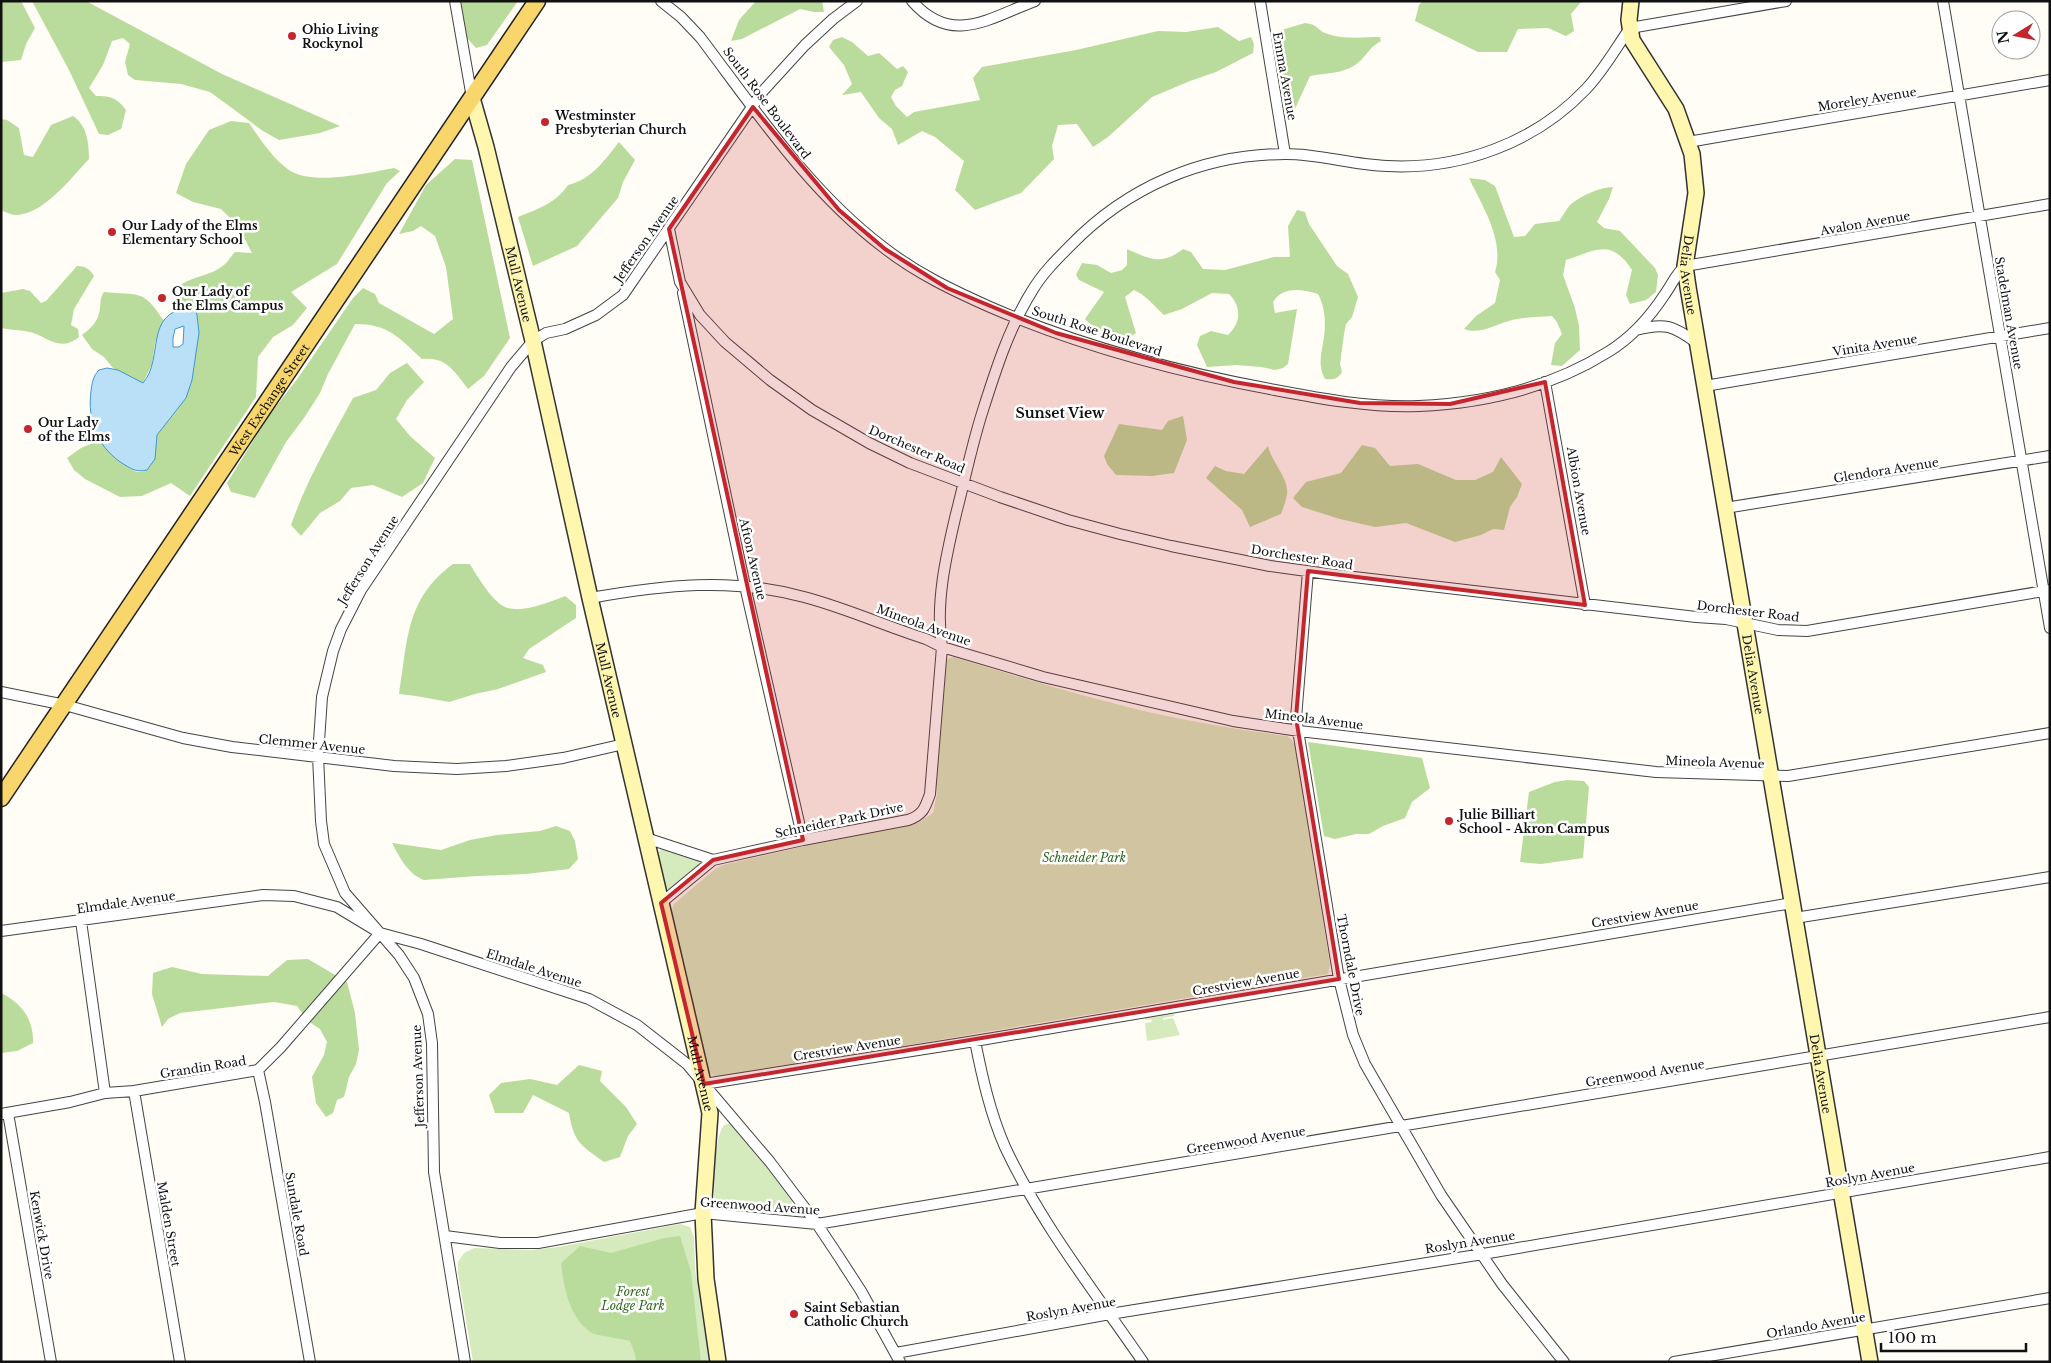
<svg xmlns="http://www.w3.org/2000/svg" width="2051" height="1363" font-family="'Libre Baskerville',serif">
	<rect width="100%" height="100%" fill="#fffdf5"/>
	<!-- green -->
	<path fill="#d5ebbd" d="M954,657C1018,677 1083,697 1148,712C1194,722 1240,730 1287,736L1292,740L1295,746L1298,762L1330,965L1328,974L726,1076L716,1077L709,1073L672,919L671,911L674,904L715,869L723,865L805,846L906,826L918,823L933,813L937,794L936,784L946,661L949,658Z
		M663,848L702,861V864L672,889H667L663,882L657,853Z
		M1174,1013V1016L1163,1018V1020L1173,1018L1180,1035L1147,1041L1145,1023L1152,1022L1151,1019L1145,1020V1017Z
		M730,1123L734,1126L793,1200L787,1215L715,1208C713,1192 714,1137 724,1125Z
		M680,1224L690,1227L694,1237L695,1269L709,1362H473L458,1273V1262L464,1253L474,1248L531,1250L558,1247Z"/>
	<!-- forest -->
	<path fill="#b9dc9c" d="M1,1H21L35,28L26,44L21,60L1,62Z
		M32,1H86L222,74L340,126L320,133L279,140L263,131L210,92L181,84L135,80L128,75L125,62L130,44L123,38L112,41L103,65L89,88L96,96C111,96 117,98 126,110L121,129L108,135L99,134L69,70Z
		M461,1H518L487,45L476,48L467,38Z
		M756,1H822L824,12H814L800,9L742,39L731,41L739,20Z
		M1423,1H1582L1571,14L1574,31L1566,36L1548,28L1518,29L1507,52H1478L1415,21L1419,5Z
		M1305,23C1319,25 1316,29 1325,33C1342,40 1362,37 1380,37L1381,41C1368,48 1365,59 1355,65C1342,74 1325,73 1310,76L1289,122L1275,32Z
		M1218,27L1239,41L1251,37L1254,44L1253,53L1216,72L1190,81L1152,97L1108,137L1093,147L1077,124L1058,125L1052,146L1054,159L1021,193L975,210L955,190L964,161L935,137L922,131L898,145L892,129L879,118L861,92L842,95L852,84L844,65L829,47L833,40L842,37L852,42L868,56L879,53L897,69L903,66L908,72L902,86L895,90L891,97L896,106L907,117L914,112L980,100L973,78L982,67L1076,50L1158,31L1186,32Z
		M73,116C87,125 89,143 89,159C72,177 43,215 16,215C11,215 6,212 1,210V119L7,120L19,128L24,155L33,157L51,125Z
		M231,121L249,123C260,139 272,158 289,170C312,186 368,173 394,168L400,171L387,183L337,264L291,292L307,308L293,325L273,337L258,357L256,397L190,496L171,483L142,496L120,497L85,479L74,470L67,458L81,448L100,440C106,449 128,470 138,472C140,472 145,471 147,470L155,459L157,435L186,398L188,308L182,309L178,297L182,284C195,276 213,275 224,265C228,262 231,256 235,252L252,253L238,226L221,209L193,202L176,193L186,164L209,130Z
		M619,142L635,160L623,182L618,198L577,246L533,266L518,217C538,209 556,203 568,185C592,179 604,161 619,142Z
		M455,159L472,160L510,338L484,376L468,389C454,371 447,357 422,359C398,337 389,324 355,324L328,374L320,393L304,418L286,442L255,498L231,492L227,483L267,418L298,378L353,298L363,288L375,294L379,303L434,334L453,319L446,267L435,236L421,226L413,231L399,234L426,185Z
		M1469,178L1485,180L1495,186L1514,237L1525,236L1535,224L1559,221C1563,216 1566,209 1571,204C1581,196 1600,187 1613,187L1609,199L1597,222L1604,228L1620,231L1655,268L1658,275L1656,292L1646,300L1630,304L1626,295L1632,270C1611,238 1596,250 1566,260L1563,275L1575,308L1579,326L1580,350L1562,366L1551,365L1555,343L1562,334L1557,322L1552,316C1539,317 1522,317 1509,321C1494,325 1480,335 1464,329L1476,316L1495,303L1500,280L1495,272C1505,240 1482,206 1469,178Z
		M1297,210L1305,212L1309,224L1337,266L1348,274L1358,297L1352,317L1346,324L1344,334L1340,364L1342,372C1338,379 1333,380 1325,379C1317,366 1322,351 1324,337C1326,322 1325,307 1318,294C1302,289 1283,286 1273,302L1275,313L1297,309L1288,364L1283,368L1275,370L1261,367L1237,365L1207,367L1197,345L1200,336L1211,331L1228,335C1241,323 1242,307 1229,294L1212,293L1182,309L1164,315C1154,306 1146,295 1134,290L1125,297L1136,333L1129,338C1115,331 1096,332 1085,319L1104,292L1079,280L1076,275L1082,263L1097,265L1111,273L1122,270L1127,265V249C1150,259 1161,266 1183,249L1191,252L1203,269L1225,270L1274,257H1290L1288,226Z
		M77,266C85,266 90,269 94,276L74,309L71,325L78,329L79,337C59,353 47,336 30,332C20,330 11,330 1,328V293L23,289L30,291L41,303L46,301Z
		M104,292C141,296 142,288 164,321L155,343L152,364L143,383L113,368L104,357L92,349L82,335C92,328 99,320 100,308C101,301 100,298 104,292Z
		M407,363L424,382L407,400L396,419L410,436L435,458L423,483L402,497L373,485L351,488L340,501L320,513L301,536L291,525C307,479 330,441 353,398L376,390L390,373Z
		M1183,416L1187,440L1174,473L1152,476L1116,475L1107,464L1104,456L1119,424L1162,430L1168,421Z
		M1362,445L1375,448L1390,466L1418,464L1456,480H1475L1493,472L1501,457L1522,484L1517,497L1510,507L1504,530L1493,529L1481,535L1455,542L1406,523L1375,527L1340,519L1302,507L1293,498L1306,482L1341,473Z
		M1268,446C1272,463 1289,478 1287,494C1286,501 1283,508 1281,514L1250,527L1242,510L1206,478L1215,466L1226,471L1244,474Z
		M453,564H470C477,576 492,601 505,607C521,614 550,602 565,596L576,605V618L529,649L523,658L543,665L546,672L498,689L475,694L449,702L416,696L399,694C408,641 405,599 453,564Z
		M1308,742L1422,758L1430,788L1412,802L1405,818L1383,826L1369,834H1356L1335,839L1324,836Z
		M1567,780L1584,781L1589,787L1583,858L1541,864L1520,862L1529,792L1555,782Z
		M556,826L570,831L575,841L578,859L569,869L526,874L477,876L424,880C408,874 400,858 392,843L441,850L470,840L497,835L540,831Z
		M308,959L347,982L355,1013L359,1050L356,1064L349,1077L344,1097L337,1100L333,1113L326,1117L316,1103L312,1077L324,1055L327,1042L320,1029L309,1022L297,1006L274,1002L180,1013L168,1019L162,1027L152,994L153,973L172,967L202,974L268,976L287,960Z
		M1,993C22,1003 34,1020 33,1043L17,1051L1,1053Z
		M579,1065L602,1071L600,1081L626,1107L637,1124L628,1136L620,1157L604,1162C581,1145 574,1143 569,1113L533,1095L523,1113H495L489,1095L501,1083L530,1079L557,1085Z
		M680,1236L691,1272L701,1362H636L635,1354L630,1341C621,1338 597,1336 592,1333C569,1318 564,1288 561,1263L580,1246L611,1253L664,1238Z"/>
	<!-- water -->
	<path fill="#b9e0f7" stroke="#3f96cf" fill-rule="evenodd" d="M188,308L195,310L197,315L199,333L192,380L186,398L157,435L155,459L147,470C137,472 133,470 125,465C98,449 87,421 91,391C92,383 93,376 99,370L107,368L118,370L143,383C164,359 144,313 188,308ZM184,326L183,344L179,347H173V338L175,329Z"/>
	<g fill="none" stroke-linecap="round" stroke-linejoin="round">
		<defs>
			<path id="street" d="M455,1L472,98
				M661,1L681,17L700,37C756,111 809,191 883,247C916,273 952,290 990,307C1080,346 1178,372 1275,390C1322,399 1371,408 1419,406C1485,403 1552,387 1608,352C1631,338 1650,317 1665,294C1672,284 1676,274 1685,266L2050,204
				M912,1C952,47 991,17 1035,1
				M1260,1L1285,154
				M1943,1L2050,628
				M1688,142L2050,80
				M669,229L680,282L700,315L725,342L770,380L812,410L869,443L910,463L1000,497L1068,520L1120,534L1171,546L1270,566L1328,574L1696,617L1726,619L1778,630L1807,631L2050,590
				M683,293L745,586L803,840
				M1636,330C1665,322 1674,326 1697,343
				M1545,382L1585,605
				M1705,386L2050,328
				M1725,508L2050,456
				M1308,571L1296,718L1339,979L1353,1035L1365,1064L1441,1195L1502,1284L1564,1362
				M590,598C664,585 731,577 804,597C846,608 885,626 926,639L942,647L1043,677L1233,721L1299,731L1656,772L1788,776L2050,733
				M1,692L65,705L183,738L232,747L394,766L457,769L506,766L563,758L624,744
				M646,838L713,860
				M661,903L713,860L803,840L908,820C923,815 925,808 930,794L942,647C935,604 946,556 956,514C965,479 972,444 983,410C996,369 1009,328 1032,291C1042,274 1056,260 1070,246C1127,187 1203,154 1286,154C1320,154 1353,165 1387,166C1460,170 1535,143 1586,89C1603,71 1616,48 1630,28L1786,1
				M1795,918L2050,877
				M81,921L105,1093
				M1,931L263,895L294,896L337,907L380,933L421,944L589,999L637,1025L687,1064L770,1162L817,1224L839,1257L861,1291L900,1362
				M975,1041C982,1076 990,1113 1005,1147C1041,1224 1095,1292 1143,1362
				M258,1070L265,1102L310,1362
				M704,1084L975,1041L1792,903
				M134,1091L180,1362
				M8,1113L51,1362
				M1,1114L70,1102L105,1093L134,1091L258,1070L281,1047L380,933
				M445,1236L500,1243H538L703,1213L817,1224L2050,1017
				M896,1353L1110,1314L1483,1254L2050,1157
				M465,1362L434,1172L432,1043L428,1014L414,978L399,955L345,893L324,844L321,821L318,756L322,697L333,651L341,629L361,590L511,367L533,341L546,333L565,329L596,315L623,295L763,91L805,45L833,19L857,1
				M1674,1362L2050,1298"/>
			<g id="secondary">
				<path id="s1" d="M1631,1L1629,20L1632,40L1676,109L1692,154L1696,193L1685,266L1688,287L1870,1362"/>
				<path id="s2" d="M472,98L486,147L533,341L590,598L710,1113L703,1213L706,1279L718,1362"/>
			</g>
			<g id="primary">
				<path id="s3" d="M1,798L537,1"/>
			</g>
		</defs>
		<!-- street casing -->
		<use href="#street" stroke="#444" stroke-width="12"/>
		<!-- secondary casing -->
		<use href="#secondary" stroke="#333" stroke-width="18"/>
		<!-- primary casing -->
		<use href="#primary" stroke="#222" stroke-width="19"/>
		<!-- street -->
		<use href="#street" stroke="#fff" stroke-width="10"/>
		<!-- secondary -->
		<use href="#secondary" stroke="#fff6b0" stroke-width="15"/>
		<!-- primary -->
		<use href="#primary" stroke="#f9d66b" stroke-width="16"/>
	</g>
	<!-- marked area -->
	<path fill="#c4262e" fill-opacity="0.2" stroke="#c4262e" stroke-width="4" stroke-linejoin="round" d="M753,107L839,210L885,249L947,288L1056,333L1234,382L1360,403L1450,404L1545,382L1585,605L1308,571L1296,718L1339,979L704,1084L661,903L713,860L803,840L669,229Z"/>
	<!-- markers -->
	<g fill="#c4262e" stroke="#fff" stroke-width="2">
		<circle cx="292" cy="36" r="5"/>
		<circle cx="545" cy="122" r="5"/>
		<circle cx="112" cy="232" r="5"/>
		<circle cx="162" cy="298" r="5"/>
		<circle cx="28" cy="429" r="5"/>
		<circle cx="1449" cy="821" r="5"/>
		<circle cx="794" cy="1314" r="5"/>
	</g>
	<g text-anchor="middle" dominant-baseline="central" stroke-width="5" stroke-linejoin="round" paint-order="stroke">
		<!-- poi labels -->
		<g font-size="12" font-weight="bold" fill="#111" stroke="#fff" text-anchor="start">
			<text x="302" y="29">Ohio Living<tspan x="302" dy="14">Rockynol</tspan></text>
			<text x="555" y="115">Westminster<tspan x="555" dy="14">Presbyterian Church</tspan></text>
			<text x="122" y="225">Our Lady of the Elms<tspan x="122" dy="14">Elementary School</tspan></text>
			<text x="172" y="291">Our Lady of<tspan x="172" dy="14">the Elms Campus</tspan></text>
			<text x="38" y="422">Our Lady<tspan x="38" dy="14">of the Elms</tspan></text>
			<text x="1459" y="814">Julie Billiart<tspan x="1459" dy="14">School - Akron Campus</tspan></text>
			<text x="804" y="1307">Saint Sebastian<tspan x="804" dy="14">Catholic Church</tspan></text>
		</g>
		<!-- street labels -->
		<g font-size="12" fill="#111" stroke="#fff">
			<text transform="translate(1285 76) rotate(80)">Emma Avenue</text>
			<text transform="translate(1867 99) rotate(-9)">Moreley Avenue</text>
			<text transform="translate(767 103) rotate(53)">South Rose Boulevard</text>
			<text transform="translate(1865 223) rotate(-10)">Avalon Avenue</text>
			<text transform="translate(646 239) rotate(-55)">Jefferson Avenue</text>
			<text stroke="none"><textPath href="#s1" startOffset="291">Delia Avenue</textPath></text>
			<text stroke="none"><textPath href="#s2" startOffset="192">Mull Avenue</textPath></text>
			<text transform="translate(2009 313) rotate(80)">Stadelman Avenue</text>
			<text transform="translate(1097 331) rotate(18)">South Rose Boulevard</text>
			<text transform="translate(1875 345) rotate(-9)">Vinita Avenue</text>
			<text stroke="none"><textPath href="#s3" startOffset="480">West Exchange Street</textPath></text>
			<text transform="translate(917 449) rotate(23)">Dorchester Road</text>
			<text transform="translate(1886 470) rotate(-9)">Glendora Avenue</text>
			<text transform="translate(1579 491) rotate(80)">Albion Avenue</text>
			<text transform="translate(1302 557) rotate(9)">Dorchester Road</text>
			<text transform="translate(753 559) rotate(77)">Afton Avenue</text>
			<text transform="translate(368 560) rotate(-58)">Jefferson Avenue</text>
			<text transform="translate(1748 611) rotate(7)">Dorchester Road</text>
			<text transform="translate(924 625) rotate(20)">Mineola Avenue</text>
			<text stroke="none"><textPath href="#s1" startOffset="696">Delia Avenue</textPath></text>
			<text stroke="none"><textPath href="#s2" startOffset="598">Mull Avenue</textPath></text>
			<text transform="translate(1314 719) rotate(7)">Mineola Avenue</text>
			<text transform="translate(312 744) rotate(6)">Clemmer Avenue</text>
			<text transform="translate(1715 762) rotate(2)">Mineola Avenue</text>
			<text transform="translate(839 820) rotate(-12)">Schneider Park Drive</text>
			<text transform="translate(126 902) rotate(-8)">Elmdale Avenue</text>
			<text transform="translate(1645 914) rotate(-10)">Crestview Avenue</text>
			<text transform="translate(1351 965) rotate(79)">Thorndale Drive</text>
			<text transform="translate(534 968) rotate(18)">Elmdale Avenue</text>
			<text transform="translate(1246 982) rotate(-10)">Crestview Avenue</text>
			<text transform="translate(847 1048) rotate(-9)">Crestview Avenue</text>
			<text transform="translate(203 1067) rotate(-9)">Grandin Road</text>
			<text transform="translate(1645 1073) rotate(-9)">Greenwood Avenue</text>
			<text stroke="none"><textPath href="#s2" startOffset="1002">Mull Avenue</textPath></text>
			<text stroke="none"><textPath href="#s1" startOffset="1101">Delia Avenue</textPath></text>
			<text transform="translate(418 1076) rotate(-92)">Jefferson Avenue</text>
			<text transform="translate(1246 1140) rotate(-9)">Greenwood Avenue</text>
			<text transform="translate(1870 1175) rotate(-10)">Roslyn Avenue</text>
			<text transform="translate(760 1206) rotate(4)">Greenwood Avenue</text>
			<text transform="translate(297 1214) rotate(80)">Sundale Road</text>
			<text transform="translate(169 1224) rotate(80)">Malden Street</text>
			<text transform="translate(42 1235) rotate(80)">Kenwick Drive</text>
			<text transform="translate(1470 1242) rotate(-9)">Roslyn Avenue</text>
			<text transform="translate(1071 1309) rotate(-10)">Roslyn Avenue</text>
			<text transform="translate(1816 1325) rotate(-10)">Orlando Avenue</text>
		</g>
		<!-- park labels -->
		<g font-size="12" font-style="italic" fill="#2f6b1f" stroke="#fff">
			<text x="1084" y="857">Schneider Park</text>
			<text x="633" y="1291">Forest<tspan x="633" dy="14">Lodge Park</tspan></text>
		</g>
		<!-- neighbourhood labels -->
		<g font-size="14" font-weight="bold" fill="#111" stroke="#fff">
			<text x="1060" y="413">Sunset View</text>
		</g>
	</g>
	<!-- border -->
	<rect width="2051" height="1363" fill="none" stroke="#111111" stroke-width="5"/>
	<!-- north arrow -->
	<g transform="translate(2016 35) rotate(260)"><circle r="24" fill="#ffffff" stroke="#a0a0a0"/>
	<path d="M0-4L9 19L0 12L-9 19Z" fill="#c4262e"/>
	<text y="-8" font-size="14" font-weight="bold" text-anchor="middle" fill="#111111">N</text>
	</g>
	<!-- scale -->
	<path d="M1881 1343v8h145v-8" fill="none" stroke="#111111" stroke-width="2.5"/>
	<text x="1888" y="1343" font-size="15" fill="#111111" stroke="#ffffff" stroke-width="4" paint-order="stroke">100 m</text>
</svg>
